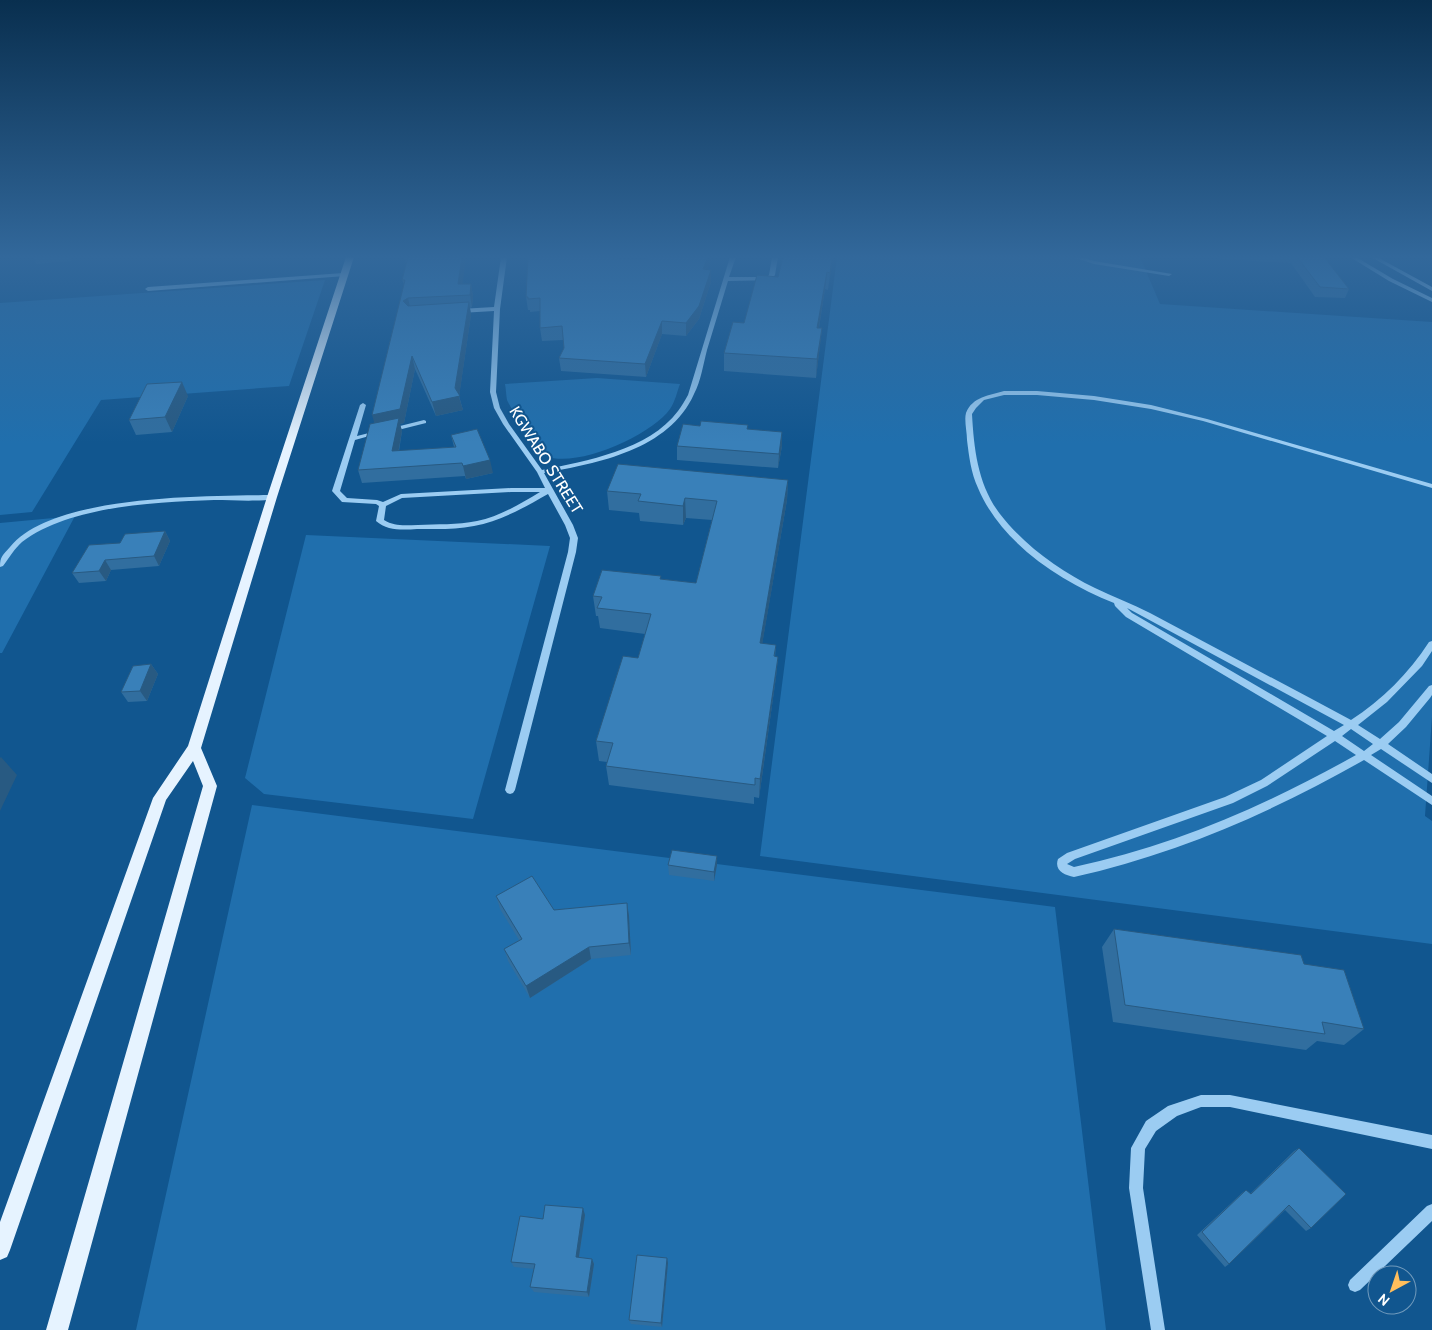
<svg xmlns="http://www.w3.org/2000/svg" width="1432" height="1330" font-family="Cabin,sans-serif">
	<rect width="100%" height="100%" fill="#11568f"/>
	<!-- green -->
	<path fill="#206fad" d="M837,257H1140L1160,304L1432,322V717L1425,816L1432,821V944L760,856Z
		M325,280L289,386L101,400L32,512L0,515V303Z
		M597,378L680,384C677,392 675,402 670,409C652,435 576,469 546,456C543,455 541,454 539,452C534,448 510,407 507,400C506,395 506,389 505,384Z
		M75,516L2,653H0V523Z
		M306,535L550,546L473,819L264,794L245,778Z
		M252,805L1055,907L1106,1330H136Z"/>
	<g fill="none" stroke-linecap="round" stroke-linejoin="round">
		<!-- minor -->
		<path fill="#9bccf2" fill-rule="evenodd" d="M501,257H507L500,309L496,392L500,408L509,424L542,470C586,461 649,450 678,411C682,406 685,400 688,395L730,257H736L729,277H767L769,275L772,257H778L775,275L771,280L728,281C721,304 714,327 707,350C703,365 701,381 694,394C669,450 598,463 544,473L573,525L578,538L576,552L515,790L513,793L510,794L507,793L505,790L568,552L570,538L565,525L548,494C525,507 501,521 474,526C455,530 436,529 417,529C403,530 387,531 376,521L379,506L376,504L342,502L332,491L360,405L363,403L366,405L357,436L377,431L380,433L355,440L340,491L347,498L377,500L383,502L401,494L511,488H545L537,472L503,424L494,408L490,392L494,311L460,313L457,311L460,309L494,307ZM511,492H540C520,504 499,517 477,521C457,525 437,524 418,525C406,525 395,527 384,520L386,506L402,498Z
			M1073,257H1081L1094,261L1172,274L1169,276L1094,264Z
			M1350,257H1356L1393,279L1432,298V302L1389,281Z
			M1371,257H1377L1432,287V291Z
			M343,273L345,274V276L148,291L145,289L148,287Z
			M1004,391H1037L1094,396L1151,405L1207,419L1432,484V488L1203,421L1151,409L1094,400L1037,395H1004L984,400L976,408L972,414C974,450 978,485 1000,514C1025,546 1060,571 1095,588C1114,597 1132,604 1150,613C1217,649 1284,684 1351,720C1382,700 1409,673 1429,642L1432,641V651L1422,666L1387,702L1358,725L1380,739L1399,722L1429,686L1432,685V695L1430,698L1406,727L1388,744L1432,774V783L1381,749L1371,755L1432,796V805L1364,760C1273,812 1176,854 1074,877C1064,875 1054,870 1058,859L1067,853L1225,797L1261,780L1327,736L1126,617L1115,606L1114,603C1061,582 1001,543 978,488C971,473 969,456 967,440C967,432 964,420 966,413C972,397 990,395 1004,391ZM1127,608L1129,609L1344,725L1334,731L1132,613ZM1351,729L1373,744L1364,751L1342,736ZM1335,741L1356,755C1267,805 1174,846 1074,867L1067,864L1075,859L1233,803L1267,786Z
			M424,420L426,421V423L390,432L387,430L388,429Z
			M272,495L276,497L275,499C255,502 233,500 214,500C156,502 69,506 22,542C15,548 9,558 3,566L0,567C0,556 3,555 10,547C53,494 207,496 272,495Z
			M1201,1095H1230L1432,1135V1149L1230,1107H1201L1177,1116L1156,1131L1145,1149L1143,1188L1165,1330H1151L1129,1188L1131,1148L1146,1121L1168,1106Z
			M1432,1204V1221L1360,1290L1355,1292L1350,1290L1348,1285L1350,1280L1427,1206Z"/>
		<!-- major -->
		<path fill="#e6f3ff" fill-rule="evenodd" d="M346,257H354L277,497L201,748L217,786L68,1330H46L203,786L193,761L166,800L10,1250L7,1257L0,1260V1222L153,798L188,746L267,497Z"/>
	</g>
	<!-- wall -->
	<path fill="#316e9f" d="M33,257H75L71,261L36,264Z
		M404,257H468H466L462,284H471L473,296L472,307L470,308L471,315L459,396L463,410L436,416L415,369L404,423L400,424L402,431L399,451L454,447L451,435L493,473L466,479L465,476L362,483L358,470L374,423L404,284L402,280L406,264Z
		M609,257L647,260L648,257H711V261L707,270H711V282L699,319L686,336L662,334L646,377L561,371L559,358L564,348L563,340L542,341L540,328V311L530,312V310H528L526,297Z
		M833,257L828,290L825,289L819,328H822L816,378L724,371V353L744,323Z
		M1219,257H1324L1349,289L1345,298L1315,297L1291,263L1220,259Z
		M188,396L172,432L136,435L129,420Z
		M747,429L782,446L778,468L677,460V446Z
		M788,480L787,500L762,644L776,645L775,657H778L776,677L759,798L754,797V804L609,785L606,766L607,762L599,761L596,741L638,658L645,634L600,628L598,616H596L593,596L661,579L696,583L712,520L686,518L683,525L640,521L639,513L609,510L607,491Z
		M165,531L170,541L159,566L111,570L106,581L79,583L72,573L120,543Z
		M151,664L158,674L147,701L128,702L121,692Z
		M717,856V865L714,881L669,875L668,865Z
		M496,896L554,910L627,903L629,916L631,955L591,959L530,998L508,961L504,949L519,940L500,909Z
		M1114,929L1304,964L1364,1029L1344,1045L1317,1041L1306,1050L1113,1022L1102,947Z
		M1299,1148L1311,1228L1306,1231L1285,1210L1229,1264L1225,1267L1197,1235L1242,1193L1246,1190L1250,1194L1294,1151Z
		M585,1215L579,1258L592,1259L594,1264L589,1297L534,1292L530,1287L534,1269L514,1267L511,1262L543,1219Z
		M668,1263L662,1327L631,1324L629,1320Z"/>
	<!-- shaded-wall -->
	<path fill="#285a82" d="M69,257H75L71,261Z
		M462,257H466L461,295L458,284Z
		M708,257H711V261L703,282V269Z
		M832,257H833L828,290L830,273Z
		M711,270V282L699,319L686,336V323Z
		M827,272L825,289L816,346L817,328Z
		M471,284L473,296L472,307L470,295Z
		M408,298L411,311L403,301Z
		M469,302L471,315L459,397L463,410L436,416L432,402L455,388Z
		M662,321V334L646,377L645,364Z
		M822,328L820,346L816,378L817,359Z
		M412,356L415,369L404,423L400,424L402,431L396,465L376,429L372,415Z
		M182,382L188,396L172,432L165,417Z
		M782,432V446L778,468L779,454Z
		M490,460L493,473L466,479L463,466Z
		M788,480L787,500L759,663L760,643Z
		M685,498L686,518L683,525V506Z
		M165,531L170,541L159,566L154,556Z
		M105,560L111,570L106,581L99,571Z
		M778,657L776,677L759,798L760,779Z
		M151,664L158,674L147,701L140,691Z
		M1,757L17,775L0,811V758Z
		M717,856V865L714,881V872Z
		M627,903L629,916L631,955L629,943Z
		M589,947L591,959L530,998L526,986Z
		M583,1208L585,1215L578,1263L576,1257Z
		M667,1258L668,1263L662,1327L661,1323Z
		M592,1259L594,1264L589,1297L587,1292Z"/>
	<!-- building -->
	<path fill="#3980b9" stroke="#285a82" d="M404,257H462L458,284H471L470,295L408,298L403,301L408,306L469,302L455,388L460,396L432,402L412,356L400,409L372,415L405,280H402L408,257Z
		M528,257H602L647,260L648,257H708L703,269L711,270L699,306L686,323L662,321L645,364L559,358L564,348L562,326L540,328V298L528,299V297H526Z
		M783,257H832L830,273L827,272L817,328H822L817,359L724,353L733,322L744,323L757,275L778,277Z
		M1297,257H1324L1349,289L1320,287Z
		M182,382L165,417L129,420L147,384Z
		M399,418L392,451L456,447L451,435L477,429L490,460L463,466L462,463L358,470L370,424Z
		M701,421L748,425L747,429L782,432L779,454L677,446L683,424L700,426Z
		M618,464L788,480L760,643L776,645L774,656L778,657L760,779L755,778V785L606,766L613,743L596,741L623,656L638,658L651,614L597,608L602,597L593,596L602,570L661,576L660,579L696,583L717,501L685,498L683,506L638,501L641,494L607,491Z
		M165,531L154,556L105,560L99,571L72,573L89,545L120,543L125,534Z
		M151,664L140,691L121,692L133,666Z
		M672,850L717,856L714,872L668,865Z
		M532,876L554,910L627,903L629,943L589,947L526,986L504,949L522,939L496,896Z
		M1114,929L1301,955L1304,964L1344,970L1364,1029L1322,1022L1325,1034L1125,1005Z
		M1299,1148L1346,1194L1311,1228L1289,1205L1229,1264L1202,1232L1246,1190L1251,1194Z
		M545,1205L583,1208L576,1257L592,1259L587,1292L530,1287L535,1264L511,1262L520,1216L543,1219Z
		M637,1255L667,1258L661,1323L629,1320Z"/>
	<!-- sky -->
	<linearGradient id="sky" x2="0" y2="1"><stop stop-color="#092f4f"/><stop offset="0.58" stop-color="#32689b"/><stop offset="1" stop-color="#32689b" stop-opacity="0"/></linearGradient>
	<rect width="1432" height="443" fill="url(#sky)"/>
	<g text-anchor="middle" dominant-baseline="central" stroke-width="4" stroke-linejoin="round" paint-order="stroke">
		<!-- street labels -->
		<g font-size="16" fill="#fff" stroke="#11568f">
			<text transform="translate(546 460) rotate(58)">KGWABO STREET</text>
		</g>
	</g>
	<!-- north arrow -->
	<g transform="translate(1392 1290) rotate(220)"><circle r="24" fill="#11568f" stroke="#709abc"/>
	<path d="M0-4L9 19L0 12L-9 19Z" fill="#ffbe5c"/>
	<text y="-8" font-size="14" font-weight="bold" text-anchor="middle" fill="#ffffff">N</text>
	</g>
</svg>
